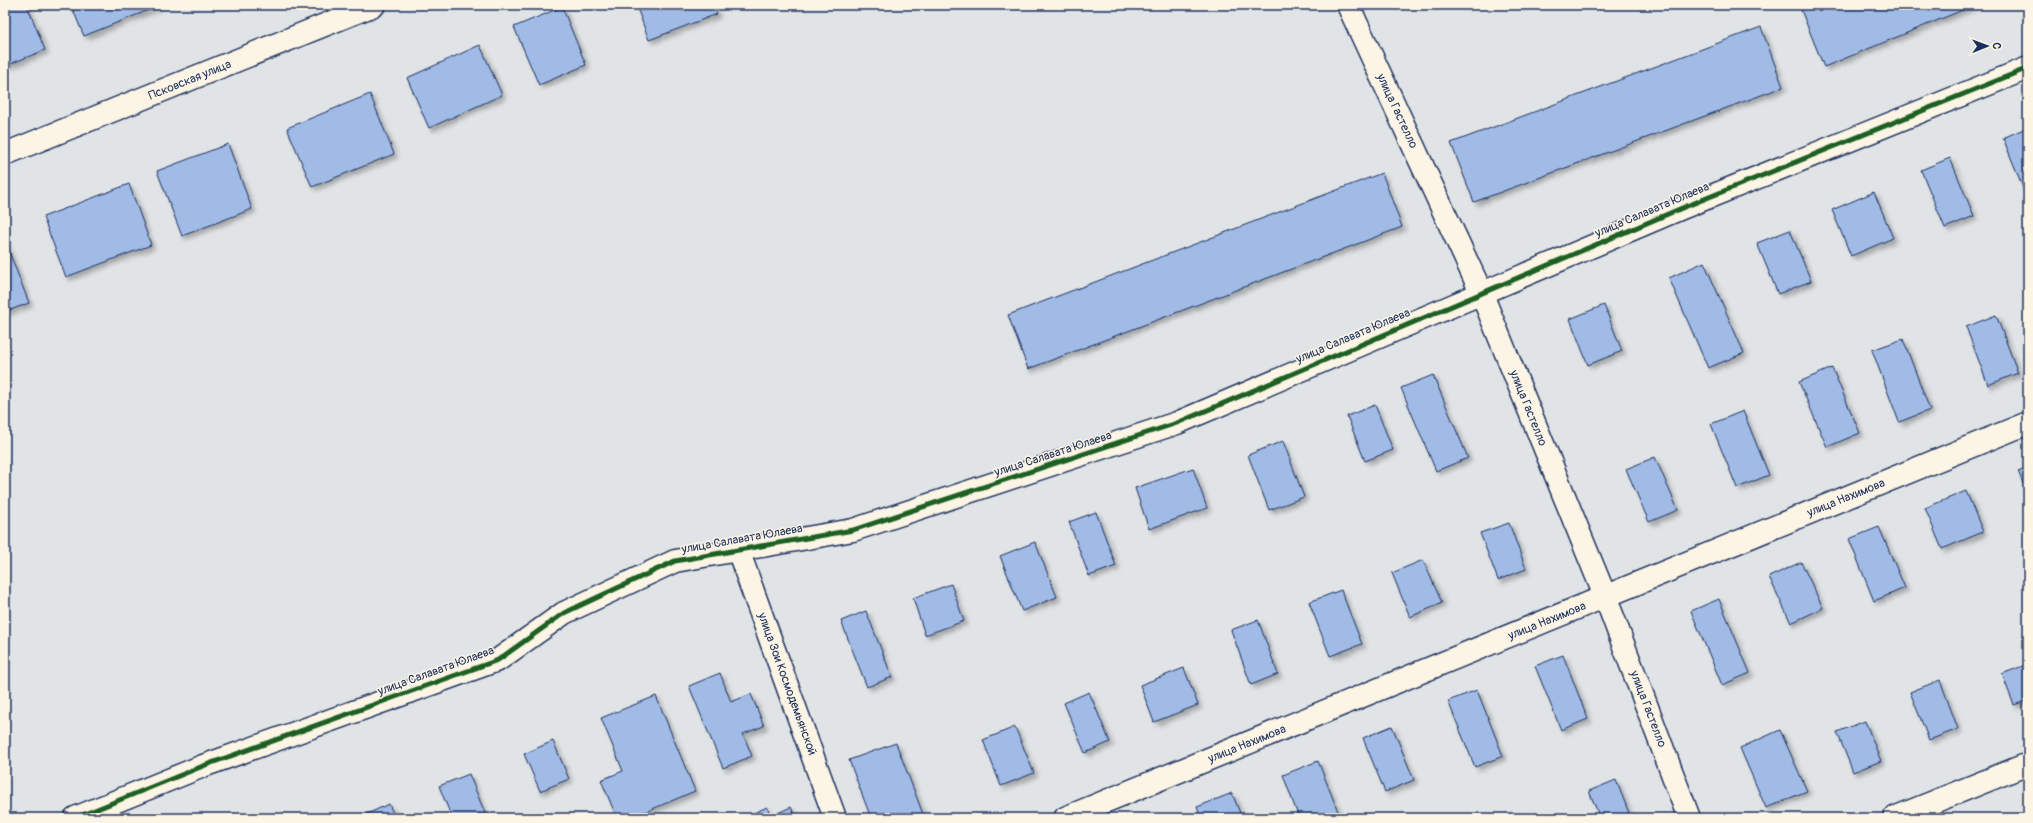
<svg xmlns="http://www.w3.org/2000/svg" width="2033" height="823" font-family="Pangolin,sans-serif">
	<defs>
		<filter id="shadow"><feDropShadow dx="3.5" dy="3.5" stdDeviation="2" flood-color="#0004"/></filter>
	</defs>
	<rect width="100%" height="100%" fill="#e1e4e6"/>
	<filter id="ink" filterUnits="userSpaceOnUse"><feTurbulence type="fractalNoise" baseFrequency=".025" numOctaves="2"/><feDisplacementMap in="SourceGraphic" scale="8" xChannelSelector="R" yChannelSelector="G"/><feConvolveMatrix kernelMatrix="1 2 1 2 8 2 1 2 1" color-interpolation-filters="sRGB"/></filter>
	<g filter="url(#ink)">
		<!-- building -->
		<path fill="#a1bbe7" stroke="#1b2f5e" filter="url(#shadow)" d="M5,5H27L45,50L5,66Z
			M71,5H161L84,36Z
			M636,5H713L717,14L649,40Z
			M1813,5H1975L1824,67L1801,10Z
			M562,7L586,65L539,85L514,27Z
			M1761,27L1783,87L1474,202L1451,143Z
			M480,45L502,95L429,128L407,78Z
			M370,94L394,154L312,187L287,128Z
			M2028,127V189L2024,190L2003,138Z
			M228,144L252,209L182,236L157,171Z
			M1950,158L1974,216L1945,228L1921,170Z
			M1382,173L1402,227L1028,369L1008,315Z
			M129,184L151,245L66,277L43,217Z
			M1874,192L1893,238L1851,256L1832,210Z
			M1790,230L1811,281L1778,294L1757,243Z
			M5,241L29,303L5,312Z
			M1704,262L1744,353L1708,368L1669,278Z
			M1604,305L1622,351L1588,365L1570,319Z
			M1996,315L2018,373L1988,385L1966,327Z
			M1903,339L1930,410L1899,422L1872,350Z
			M1832,368L1860,433L1827,447L1799,382Z
			M1433,375L1468,458L1436,471L1401,388Z
			M1375,405L1393,450L1365,461L1347,416Z
			M1743,411L1769,475L1737,488L1711,424Z
			M1283,441L1304,497L1269,510L1248,455Z
			M1655,457L1678,510L1649,522L1626,469Z
			M2028,467V496L2018,471Z
			M1193,468L1207,508L1149,529L1135,488Z
			M1966,491L1983,532L1942,549L1925,508Z
			M1096,512L1116,566L1089,576L1069,522Z
			M1509,523L1526,569L1498,580L1480,533Z
			M1879,527L1905,588L1874,601L1849,539Z
			M1035,542L1057,597L1022,611L1000,556Z
			M1423,560L1442,603L1410,617L1392,573Z
			M1801,562L1823,608L1791,623L1769,577Z
			M951,584L964,621L925,635L913,598Z
			M1341,590L1362,644L1330,656L1309,602Z
			M1719,599L1750,673L1722,685L1691,611Z
			M866,611L892,677L867,687L841,621Z
			M1258,620L1278,674L1251,685L1231,630Z
			M1563,655L1588,719L1561,730L1535,666Z
			M2028,664V700L2014,705L2002,674Z
			M1184,668L1198,705L1154,722L1140,685Z
			M720,673L731,702L751,694L764,726L743,734L752,756L723,768L689,686Z
			M1940,680L1958,729L1929,740L1910,692Z
			M1477,690L1503,756L1475,767L1448,701Z
			M1089,692L1110,742L1085,753L1064,703Z
			M656,696L695,791L631,818H617L601,780L623,771L601,718Z
			M1865,721L1881,761L1853,772L1837,732Z
			M1392,726L1414,780L1385,792L1363,738Z
			M1015,727L1034,773L1001,786L983,740Z
			M1780,730L1807,791L1766,808L1740,748Z
			M553,741L569,779L540,791L524,754Z
			M896,743L923,814L911,818H871L849,760Z
			M1318,761L1339,814L1329,818H1299L1283,775Z
			M469,774L487,818H452L439,786Z
			M1616,780L1631,818H1600L1589,791Z
			M1232,793L1242,818H1201L1197,807Z
			M389,804L395,818H358Z
			M767,807L771,816L791,807L796,818H746L745,817Z"/>
		<g fill="none" stroke-linecap="round" stroke-linejoin="round">
			<defs>
				<path id="minor" d="M1348,5L1481,292L1605,596L1689,818
					M5,154L374,5
					M738,550L835,818
					M75,818L203,766L498,660L564,613L675,561L853,530L1177,423L1682,208L2028,68
					M1065,818L2028,423
					M1894,818L2028,764"/>
			</defs>
			<!-- minor casing -->
			<use href="#minor" stroke="#1b2f5e" stroke-width="25"/>
			<!-- minor -->
			<use href="#minor" stroke="#fcf5e5" stroke-width="22"/>
			<defs>
				<path id="cycleway" d="M75,818L203,766L498,660L564,613L675,561L853,530L1177,423L1682,208L2028,68"/>
			</defs>
			<!-- cycleway casing -->
			<use href="#cycleway" stroke="#fcf5e5" stroke-width="8"/>
			<!-- cycleway -->
			<use href="#cycleway" stroke="#1b5e20" stroke-width="5"/>
		</g>
	</g>
	<g text-anchor="middle" dominant-baseline="central" stroke-width="3" stroke-linejoin="round" paint-order="stroke">
		<!-- street labels -->
		<g font-size="12" fill="#1b2f5e" stroke="#fcf5e5">
			<text transform="translate(190 80) rotate(-22)">Псковская улица</text>
			<text transform="translate(1397 111) rotate(65)">улица Гастелло</text>
			<text transform="translate(1652 210) rotate(-23)">улица Салавата Юлаева</text>
			<text transform="translate(1353 336) rotate(-23)">улица Салавата Юлаева</text>
			<text transform="translate(1528 408) rotate(68)">улица Гастелло</text>
			<text transform="translate(1053 454) rotate(-18)">улица Салавата Юлаева</text>
			<text transform="translate(1846 498) rotate(-22)">улица Нахимова</text>
			<text transform="translate(742 539) rotate(-10)">улица Салавата Юлаева</text>
			<text transform="translate(1547 621) rotate(-22)">улица Нахимова</text>
			<text transform="translate(436 671) rotate(-20)">улица Салавата Юлаева</text>
			<text transform="translate(787 684) rotate(70)">улица Зои Космодемьянской</text>
			<text transform="translate(1648 709) rotate(69)">улица Гастелло</text>
			<text transform="translate(1247 744) rotate(-22)">улица Нахимова</text>
		</g>
	</g>
	<!-- margin -->
	<rect width="2033" height="823" fill="none" stroke="#fcf5e5" stroke-width="20"/>
	<rect x="10" y="10" width="2013" height="803" fill="none" stroke="#1b2f5e" stroke-width="1.5" filter="url(#ink)"/>
	<!-- north arrow -->
	<g transform="translate(1987 46) rotate(89)" stroke="#fcf5e5" stroke-width="3" paint-order="stroke">
	<path d="M0-3L7 15L0 10L-7 15Z" fill="#1b2f5e"/>
	<text y="-6" font-size="11" font-weight="bold" text-anchor="middle" fill="#1b2f5e">С</text>
	</g>
</svg>
